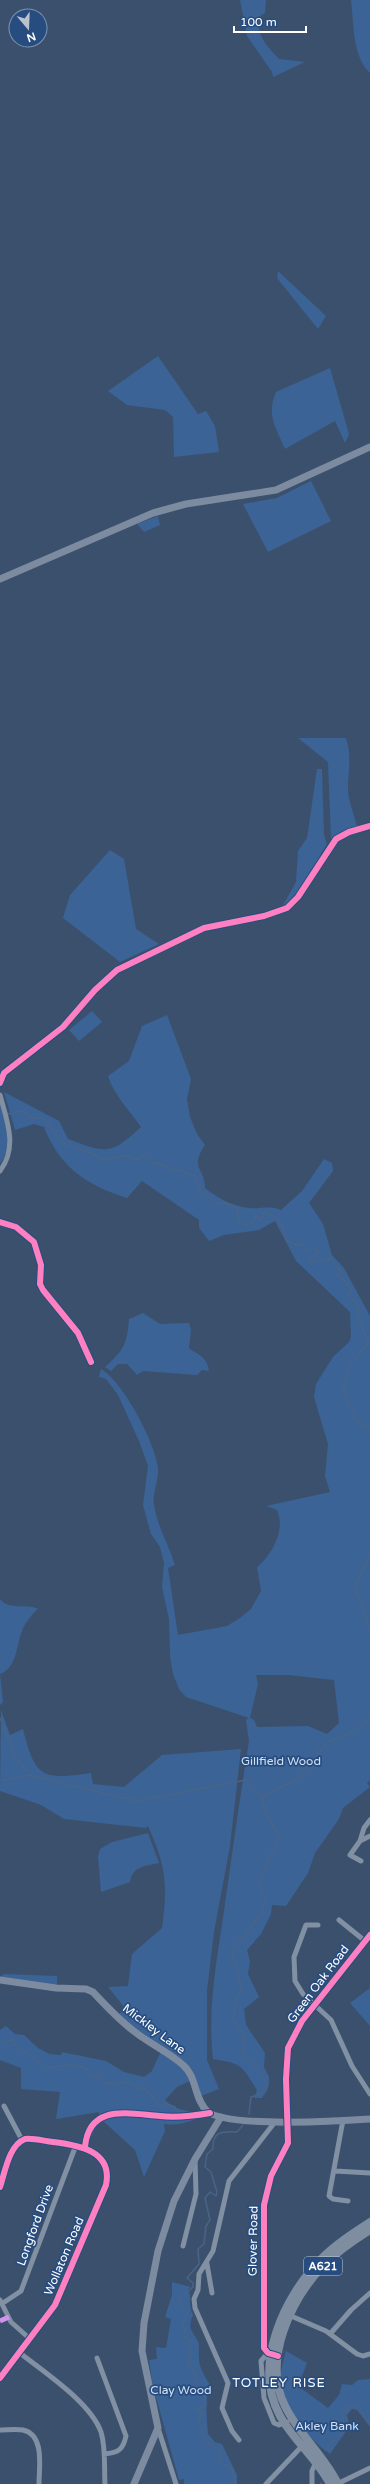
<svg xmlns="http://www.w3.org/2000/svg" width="370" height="2484" font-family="'Varela Round',sans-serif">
	<rect width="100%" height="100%" fill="#3b506c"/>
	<!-- green -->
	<path fill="#3b6396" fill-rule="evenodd" d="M240,0H266L265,13L260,16C255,35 267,46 279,59L305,62L273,77L272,72L247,36Z
		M351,0H370V73C352,56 354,23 351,0Z
		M278,271L326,316L318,329L277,278Z
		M158,356L198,414L206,411L215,426L219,452L174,457L173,417L165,410L127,405L108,391Z
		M330,368L349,434L345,443L335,421L285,449C276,428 266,415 276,392Z
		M311,481L331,521L268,552L243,504L277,498Z
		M158,516L160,525L144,532L137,524Z
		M298,738H346C352,756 348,771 348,789C348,800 354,814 357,826L331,839L328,762Z
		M317,769H322L324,835L327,844L297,895L282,907L296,882L298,851L307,838Z
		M110,850L124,859L136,929L159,944L120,962L63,918L70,895Z
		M92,1011L102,1022L79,1041L69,1030Z
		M167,1015L191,1079L187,1099L190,1117L197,1134L205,1145C189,1169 205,1167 205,1188C218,1198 233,1207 250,1208C263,1209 268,1205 281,1210L302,1191L324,1159L332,1163L333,1171L309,1203L323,1224L332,1255L344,1268L370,1316V1780L367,1783L370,1787L343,1808L339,1819L315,1853L308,1873L286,1906L272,1905L271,1914L261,1934L247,1950L250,1961L248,1974L259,1997L244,2009L246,2025L265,2053L264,2067L269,2077V2084L267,2091L262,2098H254L257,2090C241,2065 243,2064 213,2059C207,2009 217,1960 224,1911C232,1854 240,1797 249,1741L246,1720L249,1718L186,1697L179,1689L173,1674L170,1656L169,1619L162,1587L164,1563L160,1547L151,1534L143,1505L148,1466L139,1441L118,1395L106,1379L99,1377L101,1369C122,1380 156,1444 158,1468C159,1480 152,1493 154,1505C157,1526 169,1545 175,1565L168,1568L178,1635L227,1626L240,1618L251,1609L261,1591L257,1567C272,1555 286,1529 277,1510L266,1506L330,1492L325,1476L328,1444L314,1397L316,1384L333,1357L349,1342L351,1337L350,1312L296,1261L275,1221L259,1230L224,1235L209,1241L199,1228V1220L142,1181L127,1198C87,1185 60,1168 44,1127L34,1124L15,1130L4,1092L59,1121L68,1139C106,1153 110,1156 141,1127C130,1111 113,1094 108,1076L129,1061L142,1026ZM256,1675H288L334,1680L339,1723L327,1734L308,1726L257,1727L254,1720L250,1718L258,1684Z
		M0,1103C5,1121 14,1147 0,1164Z
		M143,1313L160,1324L189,1323L191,1330L189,1348C199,1356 207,1356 209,1371L202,1370L197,1375L143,1371L137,1375L127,1364H118L111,1371L105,1367C124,1350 127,1344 129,1319Z
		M0,1599C9,1611 27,1603 38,1609C31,1615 25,1623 22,1631C16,1646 17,1668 0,1674L3,1702L0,1705Z
		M1,1710L10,1735L23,1729C35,1778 42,1780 91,1773L93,1784L124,1787L162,1755L241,1749L230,1846L214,1932L207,1991V2060L219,2089L201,2096L191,2068L185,2062L140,2033L118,2015L125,2008L108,1987L128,1986L132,1954L162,1928C168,1884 166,1866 148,1826L146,1828L64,1819L41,1805L0,1791Z
		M148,1833L159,1863C146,1866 132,1866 130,1882L101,1892L98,1857L100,1849L112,1842Z
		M4,1974L57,1976V1985L0,1977Z
		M370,1988V2026L350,2003Z
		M6,2026L15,2034L24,2035L38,2048L50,2054L61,2055L62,2052L106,2061L124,2072L144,2077L152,2071L161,2051L183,2067L190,2081L177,2087L165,2100C177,2112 187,2108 200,2117C189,2122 178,2126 164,2124L165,2131L144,2177L135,2150L103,2121L96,2127L88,2144L82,2142L90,2123L99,2115V2112L56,2119L60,2092L21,2089V2068L0,2060V2030Z
		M172,2282L191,2287L188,2289C192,2297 188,2305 193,2315C186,2332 194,2330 199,2344C198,2365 200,2370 212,2388L208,2391C205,2407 207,2419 208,2434L215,2442L222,2444L237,2475V2484H184V2479L179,2480L153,2386L149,2360L157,2359L156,2347L166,2348L171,2319L165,2317L172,2295Z
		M286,2351L307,2363L298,2386L328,2408L339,2395L342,2384L352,2385L358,2380L370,2379V2427L357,2410L352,2409L347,2415L349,2423L347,2430L330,2454C305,2437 280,2404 281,2372C282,2365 284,2358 286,2351Z"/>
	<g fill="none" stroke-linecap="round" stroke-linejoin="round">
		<!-- stream -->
		<path stroke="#496487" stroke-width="1.5" d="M8,1114L21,1111L34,1119L41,1117C52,1124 53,1135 63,1142C77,1152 88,1148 103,1160L126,1156L137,1160L142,1155L152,1162L196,1176L200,1190L217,1204L225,1203L237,1208L240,1224H251L256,1216L260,1220L264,1216L262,1212C279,1216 284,1224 287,1241L296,1245L303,1244L305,1249L319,1250L309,1260L311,1262L324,1261L330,1258L341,1273L337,1276L343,1279L352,1290L349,1295L359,1307L358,1317L368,1342
			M370,1341L350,1365L343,1392L357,1421L370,1429
			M370,1555L355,1587L370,1629
			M0,1718L14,1755L30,1775L136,1801L246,1780L262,1797
			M0,1781L29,1775
			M0,2044L13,2039L15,2045L48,2068C61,2065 75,2062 87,2069L89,2075L101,2077L105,2084L111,2082L116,2085L125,2081L140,2089L144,2088L153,2096L156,2103L163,2106L165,2103L175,2107L177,2111L193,2114
			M249,2114L251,2097L261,2094L266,2084L264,2077L242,2052L245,2037L233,2020L236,2001L242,1988L231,1951L261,1915L266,1899L259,1885L279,1835L267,1815L262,1797L297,1779L328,1742L350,1733L370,1719
			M325,2450L344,2430L343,2413L351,2405L359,2408L370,2425
			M321,2483V2484
			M235,2484L232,2468L220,2463V2449L211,2446L202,2435L205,2427L200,2425L198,2419L202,2415L197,2410L200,2407L206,2406L205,2395L197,2391V2377L188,2363L191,2358L189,2351L192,2341L183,2336L185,2330L183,2326L188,2312L182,2308L179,2299L193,2287V2283L187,2278L199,2264L198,2249L204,2244L206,2226L210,2220L205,2198L210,2192L216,2196L217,2192L211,2172L205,2167L207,2154L213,2149C212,2131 223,2131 237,2132L243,2125"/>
		<!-- street -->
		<path stroke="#8190a2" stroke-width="5" d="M0,1083L4,1073L63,1027L95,990L117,970L204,928L264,916L287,908L298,897L336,839L349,832L370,826
			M0,1095C7,1121 18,1147 0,1171
			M0,1222L16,1227L34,1242L41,1265L40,1284L43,1290L78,1333L91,1362
			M360,1841L364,1828L370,1820
			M361,1861L350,1855L360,1841L370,1836
			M339,1920L365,1941
			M318,1925H306L294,1957L295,1981L303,1994L331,2020L352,2066L370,2094
			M4,2106L22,2140
			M343,2120L329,2196L333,2199L348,2201
			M335,2171L370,2173
			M0,2187C5,2172 9,2145 25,2139C34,2138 44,2141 53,2142C79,2145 113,2151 106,2185L55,2305L0,2378
			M183,2246L196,2194L195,2159
			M207,2264L212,2293
			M0,2300L11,2322L30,2339
			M3,2303L21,2291L76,2145
			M291,2316L326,2331L357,2354L363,2356L370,2354
			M330,2334L351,2310L370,2293
			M20,2353C45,2373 90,2402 101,2432C106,2448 104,2467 105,2484
			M268,2353L261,2361L264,2398L274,2423L279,2425L287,2422
			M273,2354L266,2352L264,2345V2205L271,2176L288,2143L286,2079L288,2048L302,2021L370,1935
			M97,2358L126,2436C123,2450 118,2453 104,2454
			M158,2428L176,2484
			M0,2430C7,2430 16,2429 23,2430C45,2435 39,2467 39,2484
			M239,2440L232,2431L222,2408L228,2383L195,2308L194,2299L198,2290L199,2274L213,2251L229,2181L275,2122
			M266,2484L304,2444
			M312,2484V2471L316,2462
			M337,2484L370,2468"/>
		<!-- secondary -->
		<path stroke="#7c8b9f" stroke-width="7" d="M0,579L153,513L186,504L276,490L370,447
			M0,1980L56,1988L86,1989L93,1992C106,2006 120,2021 135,2032C150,2044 169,2052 183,2065C197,2077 194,2099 207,2111C225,2128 342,2121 370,2119
			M134,2484L158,2428L142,2351L144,2323L158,2251L174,2201L195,2159L221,2117"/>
		<!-- primary -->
		<path stroke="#7f8da0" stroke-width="8" d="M330,2484C317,2459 294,2441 280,2416C252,2365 284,2296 322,2258C336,2244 353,2233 370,2222
			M338,2484C324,2455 299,2435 285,2406C262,2360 291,2299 324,2265C338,2251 354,2240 370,2230"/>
		<!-- quiet -->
		<path stroke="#d193ec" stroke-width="5" stroke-dasharray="10 5" stroke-linecap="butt" d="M0,2321L9,2317"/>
		<defs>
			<path id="cycleway" d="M0,1083L4,1073L63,1027L95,990L117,970L204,928L264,916L287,908L298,897L336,839L349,832L370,826
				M0,1222L16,1227L34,1242L41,1265L40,1284L43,1290L78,1333L91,1362
				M85,2147C89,2103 129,2114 160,2116C177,2118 193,2116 210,2113
				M0,2187C5,2172 9,2145 25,2139C34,2138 44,2141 53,2142C79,2145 113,2151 106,2185L55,2305L0,2378
				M278,2356L268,2353L264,2348V2205L271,2176L288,2143L286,2079L288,2048L302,2021L370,1935"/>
		</defs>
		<!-- cycleway casing -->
		<use href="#cycleway" stroke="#274d80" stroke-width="8"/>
		<!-- cycleway -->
		<use href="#cycleway" stroke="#ff80c0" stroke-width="6"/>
	</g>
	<g text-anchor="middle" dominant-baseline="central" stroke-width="3.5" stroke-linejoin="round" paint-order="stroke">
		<!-- shield labels -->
		<rect fill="#274d80" stroke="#becad9" stroke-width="1" x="304" y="2257" width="38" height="18" rx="3"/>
		<g font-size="11" font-weight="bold" fill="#fff">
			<text x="323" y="2266">A621</text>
		</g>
		<!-- park labels -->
		<g font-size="12" fill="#d1e1f5" stroke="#274d80">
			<text x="281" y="1761">Gillfield Wood</text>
			<text x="181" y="2390">Clay Wood</text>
			<text x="327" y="2426">Akley Bank</text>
		</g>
		<!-- street labels -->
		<g font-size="12" fill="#fff" stroke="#274d80">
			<text transform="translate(318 1984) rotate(-53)">Green Oak Road</text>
			<text transform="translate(154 2029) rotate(37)">Mickley Lane</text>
			<text transform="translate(35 2225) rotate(-70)">Longford Drive</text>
			<text transform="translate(253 2241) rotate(-89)">Glover Road</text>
			<text transform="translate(64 2256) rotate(-67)">Wollaton Road</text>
		</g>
		<!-- neighbourhood labels -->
		<g font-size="13" letter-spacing="1" fill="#fff" stroke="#274d80">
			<text x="279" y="2383">TOTLEY RISE</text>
		</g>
	</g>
	<!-- north arrow -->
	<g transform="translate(28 28) rotate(161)"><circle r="19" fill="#274d80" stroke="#7d94b3"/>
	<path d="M0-3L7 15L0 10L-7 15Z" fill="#bac2cc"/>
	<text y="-6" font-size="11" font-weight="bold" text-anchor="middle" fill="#ffffff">N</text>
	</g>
	<!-- scale -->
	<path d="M234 26v6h72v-6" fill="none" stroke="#ffffff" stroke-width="2"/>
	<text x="240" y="26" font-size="12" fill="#ffffff" stroke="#274d80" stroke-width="3" paint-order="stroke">100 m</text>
</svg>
